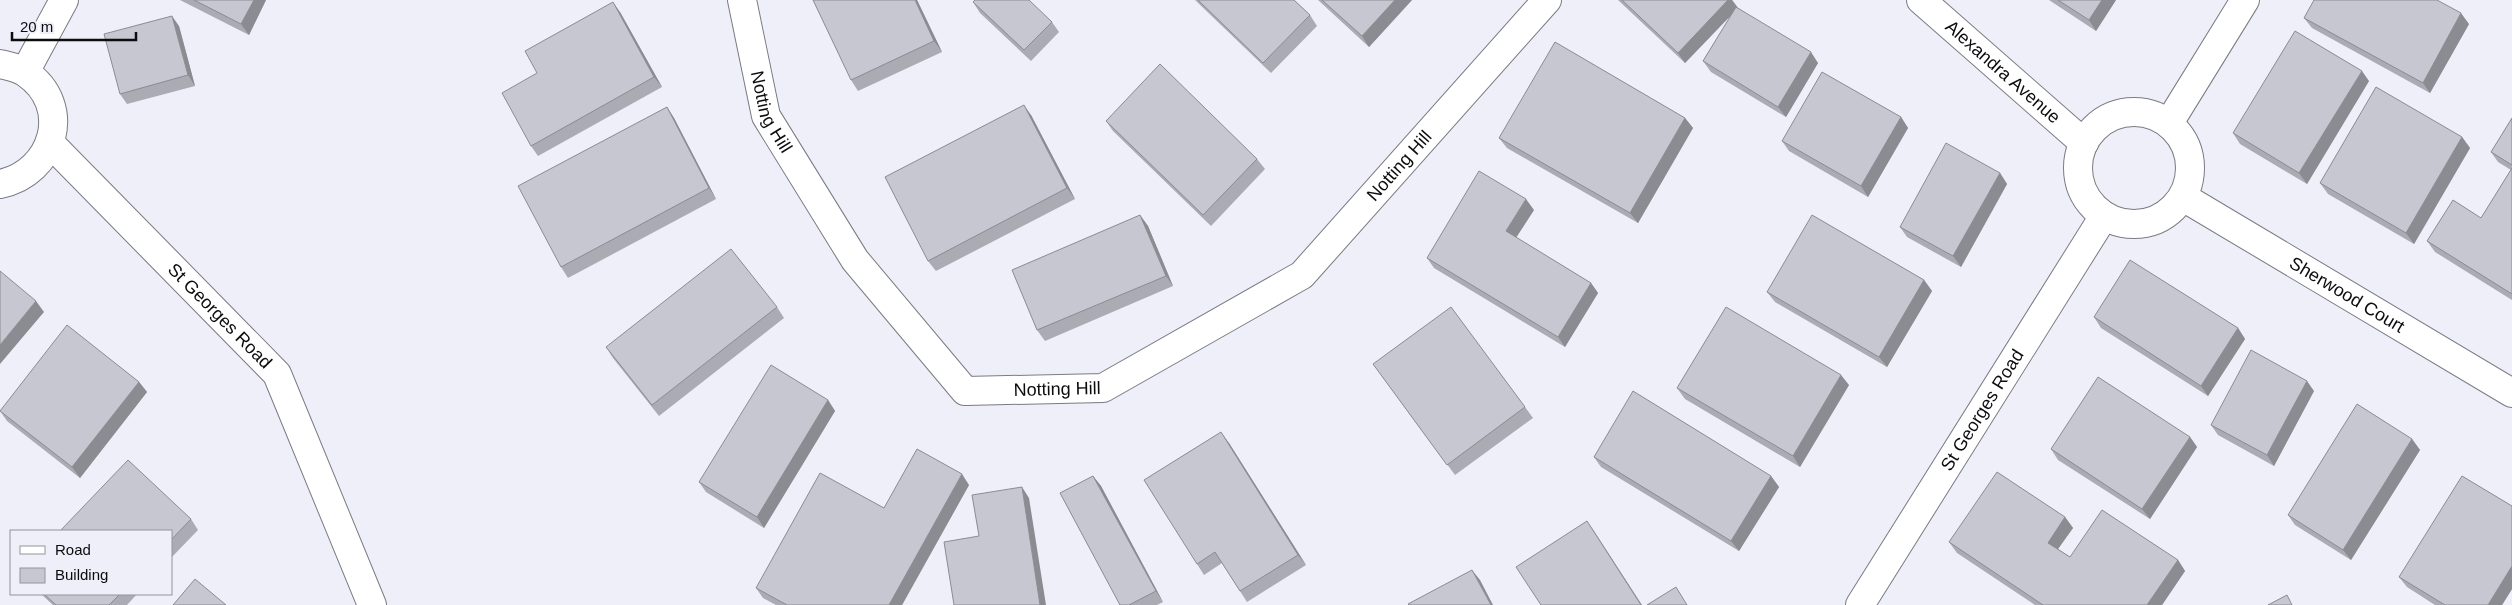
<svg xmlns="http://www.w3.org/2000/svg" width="2512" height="605" font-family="Arial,sans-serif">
	<rect width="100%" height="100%" fill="#eeeff8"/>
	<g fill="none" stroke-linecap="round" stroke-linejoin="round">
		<defs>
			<g id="minor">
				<path id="s1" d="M742,0L766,116L855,260L965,391L1103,388L1302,275L1547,0"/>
				<path id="s2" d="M1921,0L2084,143"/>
				<circle cx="2134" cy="168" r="56"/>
				<path d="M2169,123L2245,0"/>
				<path id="s3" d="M51,144L277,374L372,605"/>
				<path id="s4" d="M2183,197L2512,393"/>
				<path id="s5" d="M1860,605L2104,216"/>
			</g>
			<path id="tertiary" d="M0,64C8,66 19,68 26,73C74,106 54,173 0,184
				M25,72L64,0"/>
		</defs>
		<!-- minor casing -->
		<use href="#minor" stroke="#7a7b83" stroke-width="30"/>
		<!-- tertiary casing -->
		<use href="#tertiary" stroke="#7a7b83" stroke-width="30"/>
		<!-- minor -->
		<use href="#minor" stroke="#fff" stroke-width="28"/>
		<!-- tertiary -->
		<use href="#tertiary" stroke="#fff" stroke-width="28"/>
	</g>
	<!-- wall -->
	<path fill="#aaabb3" d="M180,0H266L249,35Z
		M917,0L942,52L858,91L851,80Z
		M1195,0H1294L1310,15L1317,26L1271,73Z
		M1318,0H1412L1369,47Z
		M1618,0H1732L1738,8L1818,63L1786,117L1711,72L1703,61L1733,13L1685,63Z
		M2049,0H2116L2096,31Z
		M973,2L1052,22L1059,32L1031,61L980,13Z
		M620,12L662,87L538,156L531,146L537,73Z
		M2304,18L2469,24L2430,93L2312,28Z
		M179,26L195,86L127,104L120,94Z
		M2369,81L2307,184L2240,144L2233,133Z
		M667,107L674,118L716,199L568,278L561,267Z
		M1031,115L1075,199L936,271L928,261Z
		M1901,117L1908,128L1868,197L1789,151L1782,141Z
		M1685,118L1693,128L1638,223L1507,148L1499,138Z
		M2512,118V300L2435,252L2427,241L2481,218L2511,170L2498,162L2491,152Z
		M1106,121L1257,159L1265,169L1211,226L1113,131Z
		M2462,137L2470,148L2414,244L2328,194L2320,183Z
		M2000,173L2007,184L1961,267L1907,237L1900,227Z
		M1534,210L1516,238L1591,283L1598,293L1565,347L1434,268L1427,258Z
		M1140,215L1148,226L1173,286L1045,341L1037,330Z
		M1924,280L1932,291L1887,367L1775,302L1767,292Z
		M777,307L784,318L659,416L613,358L606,347Z
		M2094,317L2238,328L2245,339L2208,396L2101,328Z
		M1381,375L1525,407L1533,418L1455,475Z
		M139,382L147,392L80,478L7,421L0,411Z
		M1849,385L1800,467L1685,399L1677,388Z
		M2314,391L2274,466L2218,435L2211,425Z
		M828,400L835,411L764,528L706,492L699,482Z
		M2190,437L2197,447L2150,519L2058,460L2051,449Z
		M2412,439L2420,450L2351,560L2295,525L2288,515Z
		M1229,443L1306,565L1247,602L1222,563L1204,575L1197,564Z
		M1594,457L1771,476L1779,487L1739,551L1601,467Z
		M1093,476L1101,486L1163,602L1157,605H1120Z
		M969,485L902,605H776L763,598L756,588L884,508Z
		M2512,506V589L2502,605H2435L2407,587L2399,577Z
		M2065,517L2073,528L2058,549L2070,557L2178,560L2185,571L2162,605H2035L1957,553L1949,542Z
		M191,519L198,530L171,558V531Z
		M41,594H137L127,605H53Z"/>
	<!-- shaded-wall -->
	<path fill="#8b8b92" d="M254,0H266L249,35L241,24Z
		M915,0H917L942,52L934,41Z
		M1395,0H1412L1369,47L1362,36Z
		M1728,0H1732L1738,8L1685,63L1678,53Z
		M2102,0H2116L2096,31L2089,20Z
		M613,2L620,12L662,87L654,77Z
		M2461,13L2469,24L2430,93L2423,83Z
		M172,16L179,26L195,86L188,75Z
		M1811,52L1818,63L1786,117L1778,107Z
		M2362,71L2369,81L2307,184L2299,173Z
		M1024,105L1031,115L1075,199L1067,188Z
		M667,107L674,118L716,199L709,188Z
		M1901,117L1908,128L1868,197L1861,186Z
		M1685,118L1693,128L1638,223L1630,213Z
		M2462,137L2470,148L2414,244L2406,233Z
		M2000,173L2007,184L1961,267L1953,256Z
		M1526,199L1534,210L1513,242L1506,231Z
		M1140,215L1148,226L1173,286L1166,276Z
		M1924,280L1932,291L1887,367L1879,357Z
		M1591,283L1598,293L1565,347L1558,337Z
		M36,301L44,312L0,364V345Z
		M2238,328L2245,339L2208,396L2201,386Z
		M1841,375L1849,385L1800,467L1793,456Z
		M2307,381L2314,391L2274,466L2267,455Z
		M139,382L147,392L80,478L72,467Z
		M828,400L835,411L764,528L757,517Z
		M1221,432L1229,443L1306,565L1298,555Z
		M2190,437L2197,447L2150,519L2142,509Z
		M2412,439L2420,450L2351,560L2343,550Z
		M962,474L969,485L902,605H889Z
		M1093,476L1101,486L1163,602L1156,591Z
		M1771,476L1779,487L1739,551L1731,541Z
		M1022,487L1029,498L1046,605H1040Z
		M2065,517L2073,528L2055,553L2048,543Z
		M1587,521L1594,531L1642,605H1641Z
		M2178,560L2185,571L2162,605H2147Z
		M2512,566V589L2502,605H2488Z
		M1472,570L1480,580L1493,605H1491Z"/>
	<!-- building -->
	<path fill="#c6c7d0" stroke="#8b8b92" d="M194,0H254L241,24Z
		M813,0H915L934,41L851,80Z
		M975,0H1029L1052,22L1024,50L973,2Z
		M1198,0H1294L1310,15L1263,63Z
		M1322,0H1395L1362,36Z
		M1622,0H1728L1678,53Z
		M2058,0H2102L2089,20Z
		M2314,0H2437L2461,13L2423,83L2304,18Z
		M613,2L654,77L531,146L502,93L537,73L525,51Z
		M1736,7L1811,52L1778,107L1703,61Z
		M172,16L188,75L120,94L104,34Z
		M2295,31L2362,71L2299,173L2233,133Z
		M1555,42L1685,118L1630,213L1499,138Z
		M1160,64L1257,159L1203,215L1106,121Z
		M1822,72L1901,117L1861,186L1782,141Z
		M2376,87L2462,137L2406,233L2320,183Z
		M1024,105L1067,188L928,261L885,177Z
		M667,107L709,188L561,267L518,186Z
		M2512,118V165L2491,152Z
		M1946,143L2000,173L1953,256L1900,227Z
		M2512,168V294L2427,241L2453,200L2481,218Z
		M1479,171L1526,199L1506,231L1591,283L1558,337L1427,258Z
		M1140,215L1166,276L1037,330L1012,270Z
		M1812,215L1924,280L1879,357L1767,292Z
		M731,249L777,307L652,405L606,347Z
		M2130,260L2238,328L2201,386L2094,317Z
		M0,271L36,301L0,345Z
		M1451,307L1525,407L1447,465L1373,364Z
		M1726,307L1841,375L1793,456L1677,388Z
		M67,325L139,382L72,467L0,411Z
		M2251,350L2307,381L2267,455L2211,425Z
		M771,365L828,400L757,517L699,482Z
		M2098,377L2190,437L2142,509L2051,449Z
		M1633,391L1771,476L1731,541L1594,457Z
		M2357,404L2412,439L2343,550L2288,515Z
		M1221,432L1298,555L1240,591L1215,552L1197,564L1144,480Z
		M917,449L962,474L889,605H787L756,588L820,473L884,508Z
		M128,460L191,519L171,540V531H60Z
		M1997,472L2065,517L2048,543L2070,557L2102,510L2178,560L2147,605H2043L1949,542Z
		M1093,476L1156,591L1129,605H1120L1060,493Z
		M2462,476L2512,506V566L2488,605H2445L2399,577Z
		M1022,487L1040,605H954L944,542L979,536L972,495Z
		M1587,521L1641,605H1541L1516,567Z
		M1472,570L1491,605H1409L1408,604Z
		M195,579L226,605H173Z
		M1676,587L1687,605H1647Z
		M44,594H120L109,605H56Z
		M2287,595L2292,605H2268Z"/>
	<g text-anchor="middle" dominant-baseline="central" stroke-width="5" stroke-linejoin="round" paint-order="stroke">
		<!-- street labels -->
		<g font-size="18" fill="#0c0c0f" stroke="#eeeff8">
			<text stroke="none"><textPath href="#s2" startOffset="109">Alexandra Avenue</textPath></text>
			<text stroke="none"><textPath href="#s1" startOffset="116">Notting Hill</textPath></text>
			<text stroke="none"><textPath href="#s1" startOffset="972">Notting Hill</textPath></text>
			<text stroke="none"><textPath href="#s4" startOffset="191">Sherwood Court</textPath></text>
			<text stroke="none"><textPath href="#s3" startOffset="241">St Georges Road</textPath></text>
			<text stroke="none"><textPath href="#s1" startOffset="551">Notting Hill</textPath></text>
			<text stroke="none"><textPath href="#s5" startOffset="230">St Georges Road</textPath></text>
		</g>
	</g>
	<!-- legend -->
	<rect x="10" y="530" width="162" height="65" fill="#eeeff8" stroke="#94949b"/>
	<rect x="20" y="546" width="25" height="8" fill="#ffffff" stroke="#94949b"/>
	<text x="55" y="555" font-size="15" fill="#0c0c0f">Road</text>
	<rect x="20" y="568" width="25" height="15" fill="#c6c7d0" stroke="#94949b"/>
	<text x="55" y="580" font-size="15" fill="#0c0c0f">Building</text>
	<!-- scale -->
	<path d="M12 32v8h124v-8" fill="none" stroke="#0c0c0f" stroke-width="2.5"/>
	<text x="20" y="32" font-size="15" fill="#0c0c0f" stroke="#eeeff8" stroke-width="4" paint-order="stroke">20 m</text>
</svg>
